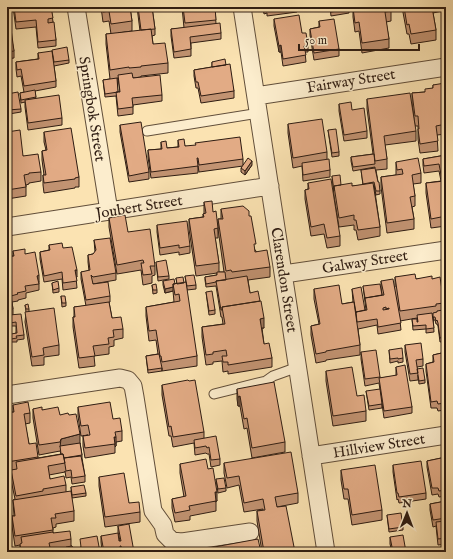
<svg xmlns="http://www.w3.org/2000/svg" width="453" height="559" font-family="'IM FELL English',serif">
	<rect width="100%" height="100%" fill="#fbe3b2"/>
	<filter id="stains"><feTurbulence type="fractalNoise" baseFrequency=".005" numOctaves="4"/><feColorMatrix values="0 0 0 0 .2 0 0 0 0 .09 0 0 0 0 .02 0 0 0 .5 -.17"/></filter>
	<radialGradient id="worn" r=".72"><stop offset=".6" stop-color="#630" stop-opacity="0"/><stop offset="1" stop-color="#630" stop-opacity=".3"/></radialGradient>
	<g fill="none" stroke-linecap="round" stroke-linejoin="round">
		<defs>
			<path id="service" d="M147,131L259,113
				M214,394L266,381L273,376L298,367"/>
			<path id="minor" d="M76,7L109,211
				M242,7L326,552
				M256,96L446,67
				M7,227L270,186
				M284,274L446,250
				M7,395L120,378L128,380L133,386L135,397L153,511L163,525L165,534L172,541L182,542L250,532
				M311,456L446,435"/>
		</defs>
		<!-- service casing -->
		<use href="#service" stroke="#614e3a" stroke-width="11"/>
		<!-- minor casing -->
		<use href="#minor" stroke="#614e3a" stroke-width="19"/>
		<!-- service -->
		<use href="#service" stroke="#fcedcd" stroke-width="9"/>
		<!-- minor -->
		<use href="#minor" stroke="#fcedcd" stroke-width="17"/>
	</g>
	<!-- wall -->
	<path fill="#c29372" stroke="#2e1c12" fill-rule="evenodd" d="M7,7H9V10L7,11Z
		M13,7H51L53,22L56,40V46L38,48L36,27L16,29Z
		M101,7H130L132,21V31L118,33L140,31L137,7H152L155,29V35L152,36L153,44L168,63V73L141,76V77L133,78L162,95V101L133,105V114L118,116L116,96L105,97L103,80L110,79L106,44V34H111L109,21L103,22ZM117,78H118L120,92H118Z
		M182,7H215L216,24L221,33V39L191,43V56L174,58L171,36V29L184,28Z
		M263,7H297V12L267,16V13L264,14Z
		M330,7H349V13L331,16Z
		M402,7H442V11L433,13L436,30V40L411,44L409,34H407Z
		M444,7H446V28L445,17Z
		M353,8L391,11V21L386,22L389,39V48L362,53L359,31L355,32L353,17Z
		M7,15L14,51V58L7,59Z
		M274,19L302,33L308,45V52H305L306,62L283,66L281,52H279L274,26Z
		M319,21L339,49V56L314,60L310,35V29L319,27Z
		M38,53L69,60V63L54,66L56,81V87L35,91L36,99L62,118V125L28,130L25,107V102L21,103L20,93L24,92L21,76L17,77L16,69V62L38,59Z
		M212,62L226,65L234,91V98L201,103L198,88H196L194,76V70L212,67Z
		M433,85L446,87V134L437,135L438,151L420,153L418,139V126H415L412,103V93L425,92L433,88Z
		M7,94L21,109V112L9,114L10,124V131L23,156L41,172V181L29,183V184L26,185V196L7,199Z
		M367,99L416,131V141L385,145L387,159V169L376,170L378,182L380,191V194L376,195L374,185L380,227V236L358,240L356,230H354V225L339,227L334,196L332,176L341,185L352,186L363,185L361,170L375,168V167L353,171L351,161V157L373,154L367,109Z
		M339,104L352,110L367,131V138L344,141L339,111Z
		M288,124L327,152V159L330,170V177L303,181L302,166L293,168L288,133Z
		M120,125L149,172V179L129,182L120,132Z
		M328,130L339,152V156L332,157Z
		M44,132L79,177V187H75V188L44,193L43,185V175H44L42,160V151L46,150L44,142Z
		M178,140L185,146L243,159V165H252L245,175L241,172V168L243,166L199,172L198,166V173L151,178L148,157V150L161,149V142L167,148L178,147Z
		M446,155V226L431,228L426,193V183L441,181L439,171L424,173L423,165V159Z
		M396,162L421,173V183L413,184L415,196V206L412,207L414,219V229L387,233L381,187V177L396,175Z
		M308,183L340,236V246L327,248L324,234L311,236L305,199V190L308,189Z
		M204,202L213,212L218,228V238H215L219,263V272H224L218,229V219H221V209L256,251L270,267V277L248,280L250,293L264,328H262L264,344L272,358V367L228,374V371L223,372L222,361L213,362V364L206,365L202,337V327L223,324L222,317H221L216,286L206,287L205,280V277L217,275V273L196,276L189,229V219L203,217V214H204Z
		M109,218L128,232L155,266V275L152,276V283L143,285L141,270L117,274L109,227Z
		M157,225L190,246V253L179,255V252L160,255L157,232Z
		M94,240L116,273V280L93,284L92,283L93,284L110,296V302H109L112,318L123,329V338L114,340V346L109,347V354L94,356L95,366L79,368L73,327V317H74V307L86,306L81,279V272L89,271L88,262V255L93,254L95,252Z
		M49,245L63,248L77,277H76L77,288L63,290L62,279L44,282L40,259V252L49,250Z
		M13,251L25,254L39,282V290L26,293V298L18,300V301L12,302L13,309V315L24,335V339L17,340V342H11V347L7,348V333L11,335L16,333V326H10L9,316L7,317V294H10L7,281V257L13,256Z
		M156,262L169,276V279L158,281Z
		M446,274V305L442,281V275Z
		M185,276L196,285V289L187,290Z
		M395,277L416,279H432L444,303V312L446,325V341L440,342L438,326L437,324H436L435,320H433V316L434,332L426,333V329L413,330L412,319L417,322V318L400,321L401,330L378,334L377,325L358,329L360,345V355L326,360V361L316,363L311,335V326L319,324L314,299V289L342,304L353,302L352,289L365,310H366L363,286L382,295L381,288V281L395,287Z
		M176,278L197,356V366L162,371V368V371L148,373L146,356L158,354L156,340L149,341L146,316V307L174,302L173,291L165,293L163,285V281L177,284Z
		M52,283L59,288V292L53,293Z
		M152,285L157,290V293L153,294Z
		M206,292L215,310V314L209,315Z
		M61,296L66,303V306L62,307Z
		M25,305L29,309V311L59,345V355L44,357V365L32,366L25,322L26,312Z
		M405,345L423,359V366L417,367V370L425,380V383L419,384L418,375V380L410,381L405,352Z
		M389,350L403,358V362L398,363V361L390,363Z
		M361,352L380,377V378L396,376V367L412,407V413L384,418L379,383L365,386L361,359Z
		M446,352V406H445V410L438,411L437,408H431L426,371V364L433,362V355Z
		M326,371L357,396L366,411V421L333,426L326,381Z
		M162,385L204,432V438L220,459V465L211,467L209,454H207L206,453L195,455L194,443L173,447L171,436H169L162,395Z
		M237,389L285,442V452L252,458L247,428L244,429L240,406H238L237,399Z
		M366,391L382,404V408L369,410Z
		M13,405L30,413V423L25,424L29,444L38,457V458L61,454L60,451L39,455L33,418V409L42,410L60,415L80,443L82,455V458L85,476V482L72,484L71,477L66,478L65,471V472L49,475L50,479L66,485V491L74,511V521L56,524V527L53,528V533L71,539V546H72L73,552H66V550L52,552H20V545L15,546L12,526V516H14L13,500L15,499L11,480V471L7,472V413L13,412Z
		M78,407L113,419L122,431V441L116,442V446L115,447V453L85,458L83,446V436L88,435L81,436L78,416Z
		M446,457V496L439,497L438,494L432,495L427,467V461Z
		M224,463L298,493V503L277,507L295,552H262L257,521V511L263,510V509L244,512L239,485L227,488L224,473Z
		M180,464L208,469L217,501H216V511L190,516V520L175,522L172,508V499L184,497L180,473Z
		M393,465L426,493V499L399,503L398,499L397,500L393,472Z
		M341,470L382,510V520L352,525L348,499H344L341,480Z
		M99,477L129,503L140,512V522L105,527L99,486Z
		M216,479L226,488V491L218,493Z
		M71,487L86,493V496L72,498Z
		M446,501V544L438,545L436,526L433,527L430,510V504Z
		M387,515L403,527V530L389,532Z
		M118,526L134,552H102L101,542V536L120,541L118,532Z
		M390,537L406,552H392L390,544Z"/>
	<!-- shaded-wall -->
	<path fill="#9e785d" stroke="#2e1c12" d="M281,45V52H279V46Z
		M252,161V165L245,175V171Z
		M75,270H77V277H75Z
		M39,275V282L37,283V276Z
		M173,287V291L165,293V289Z
		M264,318V328H260V319Z
		M240,396V406H238V397Z
		M80,434V444L60,447L61,439Z
		M114,437H116V446L115,447Z
		M215,492H217V501L215,502Z"/>
	<!-- building -->
	<path fill="#e2ab85" stroke="#2e1c12" fill-rule="evenodd" d="M14,7H51L53,18L48,19V23L54,22L56,40L38,42L36,20L16,22Z
		M102,7H130L132,21L111,24L109,11L103,12Z
		M138,7H152L155,29L141,30Z
		M183,7H215L216,20L185,23Z
		M267,7H283L267,10Z
		M330,7H349V9L331,12Z
		M356,7H391V11L385,12L389,39L362,43L359,22L355,23L353,8Z
		M404,7H432L436,30L411,34L409,24L407,25Z
		M445,7H446V18Z
		M9,14L14,51L7,52V15Z
		M299,15L302,33H306L308,45L304,46L306,55L283,59L281,45L279,46L274,19Z
		M334,19L339,49L314,53L310,29L320,27L319,21Z
		M220,23L221,33L190,37L191,49L174,52L171,29Z
		M151,29L153,44L165,43L168,63L141,66V67L129,68V67L110,70L106,34Z
		M67,47L69,60L54,62L52,50Z
		M52,51L56,81L24,86L21,69L17,70L16,62L39,59L38,53Z
		M225,59L226,65L212,67V62Z
		M230,64L234,91L201,96L198,82H196L194,70Z
		M132,73L133,78L160,75L162,95L132,98L133,107L118,109L116,92H120L118,75Z
		M117,78L118,92L105,94L103,80Z
		M445,83V87H446V124L436,126L438,141L420,144L418,129H419L418,116H415L412,93L425,92V89L433,88V85Z
		M35,90L36,97L21,100L20,93Z
		M18,92L21,109L8,110L7,94Z
		M410,93L416,131L384,136L387,159L375,161L367,99Z
		M59,95L62,118L28,123L25,100Z
		M351,102L352,110L364,108L367,131L344,135L339,104Z
		M7,110H8L10,124L7,125Z
		M322,119L327,152L293,158L288,124Z
		M141,122L149,172L129,176L120,125Z
		M71,128L79,177L75,178V179L44,183L43,175H46L42,151L47,150L44,132Z
		M336,129L339,152L332,153L328,130Z
		M20,130L23,156L38,154L41,172L29,173V174L24,175L26,187L7,190V132Z
		M240,137L243,159L199,165L198,158H197L198,166L151,172L148,150L162,149L161,142L166,141L167,148L179,147L178,140L184,139L185,146L196,145L195,143Z
		M374,154L375,164L353,167L351,157Z
		M446,155V178H444V180H442L439,164L424,166L423,159Z
		M248,158L252,161L245,171L241,168Z
		M418,158L421,173L412,175L415,196L410,197L414,219L387,223L381,177L403,174L402,169L397,170L396,162Z
		M329,159L330,170L303,175L302,163Z
		M375,168L378,182H379L380,191H376L374,182L363,184L361,170Z
		M340,175L341,185L334,186V191L332,176Z
		M444,178H446V216L431,219L426,183L444,181Z
		M331,179L340,236L327,238L324,224L311,227L305,190L309,189L308,183Z
		M352,183V186L373,183L380,227L358,230L356,220H354V215L339,218L334,186Z
		M212,201L213,212L216,211L218,228L214,229L219,263L196,266L189,219L204,217L203,214L206,213L204,202Z
		M243,206L249,211V216H251L256,244H254L255,252L267,250L270,267L232,272L231,270L226,271L218,219H223L221,209Z
		M125,215L128,232L150,229L155,266H150L152,274L143,275L141,263H144L143,260L117,265L109,218Z
		M187,221L190,246L179,248V245L160,248L157,225Z
		M110,238L116,273L93,277L91,275L93,284L108,282L110,296L86,300L81,272L90,270L88,255L93,254L96,250L94,240Z
		M62,243L63,248L72,247L77,270H75L77,281L63,283L62,272L44,276L40,252L50,250L49,245Z
		M25,249V254L35,252L39,275L37,276L39,284L25,286L26,291L17,293L18,294L11,296L13,309L7,310V294L11,293L7,274V257L14,256L13,251Z
		M166,260L169,276L158,277L156,262Z
		M217,272H225L226,280L216,281V282L206,284L205,277L217,275Z
		M415,274L416,279L432,276V279L440,277L444,303L436,304V306L400,311L395,277Z
		M446,274V298L442,275Z
		M194,275L196,285L187,286L185,276Z
		M247,276L250,293L258,291L260,301L222,307V310H221L216,281Z
		M183,277L184,283L177,284L176,278Z
		M174,279L175,284H173V287L165,289L163,281Z
		M393,279L401,323L378,327L377,319L357,322L356,312L367,310L365,298L384,295L381,281ZM386,307V309L389,308V309L383,310V308Z
		M58,281L59,288L53,290L52,283Z
		M186,282L197,356L162,362L161,356H160L156,330L149,331L146,307L180,301L179,294L175,295L173,284Z
		M156,284L157,290H153L152,285Z
		M380,284L382,295L365,298L363,286Z
		M339,285L342,304L354,302L360,345L326,351V352L316,354L311,326L320,324L314,289Z
		M361,287L365,310L356,312V313L352,289Z
		M212,291L215,310L209,311L206,292Z
		M61,296H65L66,303H62Z
		M261,301L264,318L260,319L264,344L269,343L272,358L228,365V362H223L222,356H227L226,350L213,352V354L206,355L202,327L225,324L222,307Z
		M109,302L112,318L121,317L123,329L113,330L114,337L108,338L109,344L93,346L95,356L79,358L73,317H75L74,307Z
		M28,304L29,309H26L25,305Z
		M54,308L59,345L43,348L44,355L32,357L25,312Z
		M443,310L446,325V337L440,338L438,323L437,320L436,321L435,317H433V313L437,312V311Z
		M432,313L434,328L426,329V325L413,326L412,319H417V322H418L417,315Z
		M21,314L24,335L16,336L17,338L11,339V334L17,333L16,322L10,323L9,315Z
		M7,333H10L11,340L7,341Z
		M421,343L423,359L416,360L418,373L410,374L405,345Z
		M402,348L403,358L398,359V358L390,359L389,350Z
		M376,350L380,377L365,379L361,352Z
		M446,352V399L445,400V403L438,404L437,401L431,402L426,364L434,362L433,355Z
		M159,354L162,368L148,370L146,356Z
		M405,365L412,407L384,411L379,378L397,375L396,367Z
		M352,367L357,396L364,395L366,411L333,416L326,371Z
		M423,368L425,380L419,381L417,369Z
		M188,380L189,381L195,380L204,432L173,437L171,426L169,427L162,385Z
		M274,382L285,442L252,448L247,418L244,419L240,396L238,397L237,389Z
		M380,389L382,404L369,406L366,391Z
		M28,402L30,413L24,414L29,444L36,443L38,457L7,462V413L14,412L13,405Z
		M110,402L113,419L120,418L122,431L115,432L116,437H114L115,444L85,448L83,436L90,435L88,425L81,426L78,407Z
		M42,407V410L58,407L60,415L68,413L69,415L76,414L80,434L61,439L60,442L39,445L33,409Z
		M216,436L220,459L211,460L209,447L207,448L206,446L195,448L194,440Z
		M80,443L82,455L64,458L63,454H61L60,446Z
		M291,452L298,493L275,497L277,507L286,506L295,552H264L257,511L265,510L263,499L244,503L239,476L227,478L224,463Z
		M63,454L65,463L48,466L50,479L64,476L66,485L43,489V491L16,496L11,470L17,469L16,462Z
		M81,456L85,476L72,478L71,470L66,471L64,458Z
		M446,457V490L439,491L438,488H432L427,461Z
		M206,459L208,469L213,468L217,492H215L216,501L189,506L190,510L175,513L172,499L186,496L180,464Z
		M421,461L426,493L399,497L398,493H397L393,465Z
		M375,465L382,510L352,515L348,489H344L341,470Z
		M124,473L129,503L139,502L140,512L105,517L99,477Z
		M224,478L226,488L218,489L216,479Z
		M84,485L86,493L72,495L71,487Z
		M71,491L74,511L55,514L56,518H51L53,530L15,536L12,516H15L13,500Z
		M446,501V518L433,520L430,504Z
		M401,513L403,527L389,529L387,515Z
		M446,521V530H445L446,538L438,539L436,522Z
		M129,524L134,552H122L121,546H120L121,552H104L101,536L118,533L119,541H121L118,526Z
		M70,531L71,539L49,543L51,552H21L20,544L22,543L21,537L53,532V533Z
		M403,535L406,552H393L390,537Z
		M97,536L100,552H80V547H81L80,539Z
		M258,539L261,552H187Z
		M72,546L73,550L67,551L66,547Z"/>
	<g text-anchor="middle" dominant-baseline="central" stroke-width="3" stroke-linejoin="round" paint-order="stroke">
		<!-- street labels -->
		<g font-size="15" fill="#2e1c12" stroke="#fcedcd">
			<text transform="translate(351 81) rotate(-9)">Fairway Street</text>
			<text transform="translate(92 109) rotate(81)">Springbok Street</text>
			<text transform="translate(139 207) rotate(-9)">Joubert Street</text>
			<text transform="translate(365 262) rotate(-9)">Galway Street</text>
			<text transform="translate(284 280) rotate(81)">Clarendon Street</text>
			<text transform="translate(379 446) rotate(-9)">Hillview Street</text>
		</g>
	</g>
	<!-- margin -->
	<rect width="453" height="559" fill="none" stroke="#fbe3b2" stroke-width="24"/>
	<rect x="8" y="8" width="437" height="543" fill="none" stroke="#2e1c12" stroke-width="2"/>
	<rect x="12" y="12" width="429" height="535" fill="none" stroke="#2e1c12"/>
	<!-- north arrow -->
	<g transform="translate(407 513) rotate(1)" stroke="#fcedcd" stroke-width="3" paint-order="stroke">
	<path d="M0-3L7 15L0 10L-7 15Z" fill="#2e1c12"/>
	<text y="-6" font-size="11" font-weight="bold" text-anchor="middle" fill="#2e1c12">N</text>
	</g>
	<!-- scale -->
	<path d="M299 44v6h120v-6" fill="none" stroke="#2e1c12" stroke-width="2"/>
	<text x="305" y="44" font-size="12" fill="#2e1c12" stroke="#fcedcd" stroke-width="3" paint-order="stroke">50 m</text>
	<rect width="100%" height="100%" filter="url(#stains)"/>
	<rect width="100%" height="100%" fill="url(#worn)"/>
</svg>
